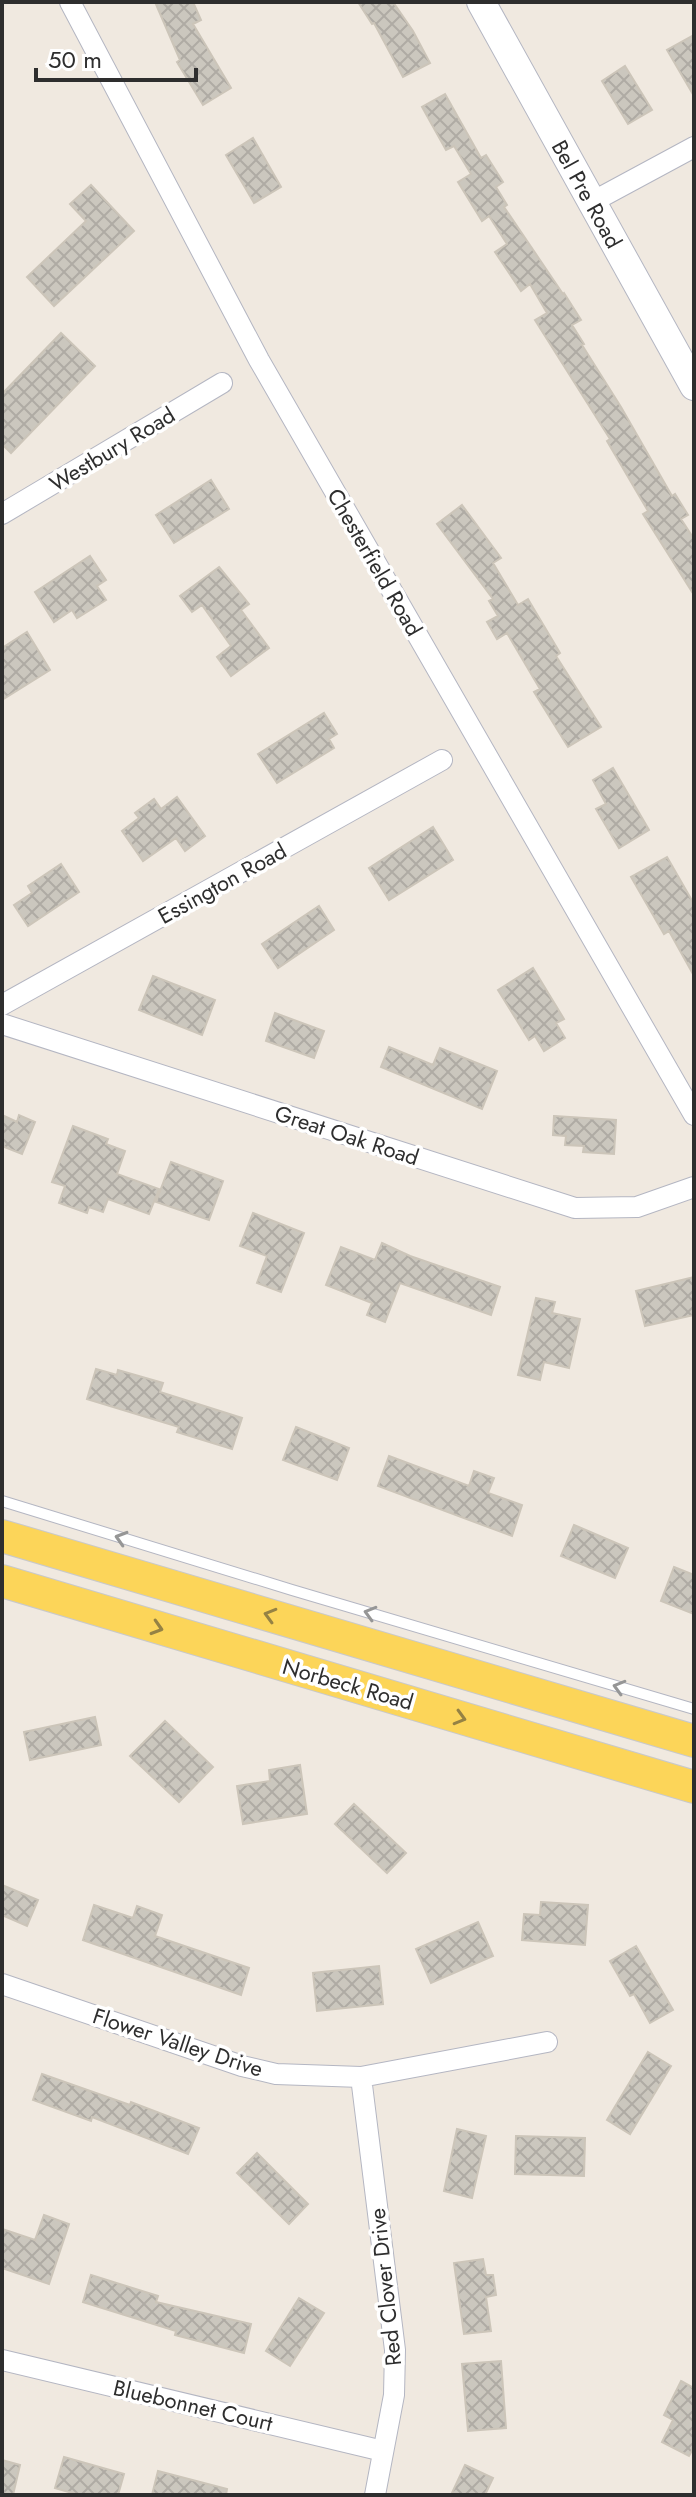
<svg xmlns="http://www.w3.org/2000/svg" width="696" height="2497" font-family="Jost,sans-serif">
	<defs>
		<pattern id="building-cross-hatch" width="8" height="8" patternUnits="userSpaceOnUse" patternTransform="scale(2)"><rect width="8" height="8" fill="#cbc7be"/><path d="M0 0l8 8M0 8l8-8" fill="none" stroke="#afaba4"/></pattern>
	</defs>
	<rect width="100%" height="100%" fill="#f0e9e0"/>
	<!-- building -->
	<path fill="url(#building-cross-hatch)" stroke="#ccc5b9" stroke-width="2" d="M155,2H193L201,20L193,24L231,88L203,105L177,62L180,60Z
		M358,2H393L413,31L430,63L403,77L374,23L372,24Z
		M694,35V96L667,50Z
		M625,66L652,110L628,124L602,81Z
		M445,94L481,158L486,155L503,182L496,187L507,205L504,207L563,294L564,293L581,320L572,325L584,344L582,345L621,407L672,496L675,494L688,515L681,519L694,539V595L643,514L648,511L607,441L610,439L535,320L547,313L530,284L521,291L495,252L507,244L489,216L482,221L458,182L471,174L454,146L446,150L422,107Z
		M253,138L281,187L254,203L226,155Z
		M91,185L134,231L54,306L27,277L86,221L70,204Z
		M61,333L95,366L11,453L2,444V394Z
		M211,480L229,509L174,543L156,515Z
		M462,505L501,558L493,563L518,605L528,599L560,653L556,656L601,727L568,747L534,692L540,689L507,633L497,639L487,622L498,616L489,601L493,599L437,524Z
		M90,556L106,580L97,586L106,600L77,618L72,610L54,622L35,592Z
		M219,567L249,604L241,610L269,648L231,676L217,657L231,646L202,605L192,612L180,596Z
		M27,632L50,670L2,700V648Z
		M324,713L337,734L329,739L334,748L277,783L258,754Z
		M613,768L649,830L619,848L596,809L606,804L593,780Z
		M177,797L205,836L185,851L176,838L143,861L122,831L139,818L135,813L154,799L161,809Z
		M433,827L453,860L389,900L369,868Z
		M667,857L694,904V976L669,931L664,934L631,877Z
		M61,864L79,892L28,926L14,905L32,893L28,886Z
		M319,906L334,930L278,968L262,944Z
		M533,968L564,1019L556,1023L565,1038L544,1051L535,1036L529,1040L498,990Z
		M153,976L215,1000L202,1035L139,1010Z
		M275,1013L324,1031L314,1058L266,1041Z
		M389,1047L433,1065L440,1048L497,1071L482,1109L381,1067Z
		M2,1115L17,1122L19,1115L35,1122L22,1154L2,1146Z
		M554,1116L616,1120L614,1154L583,1152L584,1146L565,1145L566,1136L553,1135Z
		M73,1126L108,1139L106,1144L125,1151L117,1174L159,1189L149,1214L108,1199L103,1212L89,1207L87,1213L59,1203L65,1186L52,1182Z
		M171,1162L223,1181L209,1220L156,1202Z
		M253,1213L304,1233L281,1292L257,1283L267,1256L240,1246Z
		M382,1243L410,1256L500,1287L491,1315L400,1283L385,1322L367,1315L372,1303L326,1285L341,1247L375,1260Z
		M694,1277V1315L645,1326L636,1291Z
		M536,1298L555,1302L552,1313L580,1319L569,1368L544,1362L540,1380L518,1375Z
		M96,1369L117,1375L118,1370L163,1383L160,1392L242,1418L232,1449L177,1432L179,1427L87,1399Z
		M296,1427L349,1448L337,1480L283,1460Z
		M389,1456L469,1486L474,1471L494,1478L488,1493L522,1505L512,1536L378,1486Z
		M574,1525L628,1548L615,1578L561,1556Z
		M674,1567L694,1575V1614L661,1601Z
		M95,1717L101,1745L30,1760L24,1732Z
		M165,1721L213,1767L179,1802L130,1756Z
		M300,1765L307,1814L243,1824L237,1786L270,1781L269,1770Z
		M354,1804L406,1853L387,1873L335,1824Z
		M2,1885L38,1900L27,1926L2,1915Z
		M541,1902L588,1905L585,1945L522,1940L524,1914L540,1915Z
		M94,1905L133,1918L137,1906L162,1915L155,1936L249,1968L241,1995L83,1940Z
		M478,1922L493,1956L431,1983L416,1949Z
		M636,1946L673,2010L650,2023L634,1994L630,1996L610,1961Z
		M379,1966L383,2004L317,2011L313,1973Z
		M648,2052L671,2066L630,2134L607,2120Z
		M42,2074L130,2105L131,2102L199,2128L188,2154L92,2117L91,2121L33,2100Z
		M457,2129L486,2136L472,2198L444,2191Z
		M516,2136L585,2138L584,2176L515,2174Z
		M257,2153L308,2204L289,2224L237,2173Z
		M44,2215L69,2224L49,2284L2,2268V2229L35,2240Z
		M483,2259L486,2275H493L496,2295L486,2297L491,2331L464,2334L454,2263Z
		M91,2275L158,2296L156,2302L251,2324L244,2353L175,2335L176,2331L83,2302Z
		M299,2298L324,2313L290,2366L266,2351Z
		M501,2361L506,2428L468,2431L462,2364Z
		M681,2381L694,2388V2447L689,2456L662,2442L673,2420L664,2415Z
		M64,2457L124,2474L118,2495H79L55,2488Z
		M2,2460L20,2465L13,2495H2Z
		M465,2465L493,2478L485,2495H451Z
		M158,2471L227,2489L226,2495H152Z"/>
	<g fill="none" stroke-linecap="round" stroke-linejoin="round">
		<defs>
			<path id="lane" d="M2,1501L292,1590L694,1709"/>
			<path id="street" d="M70,2L259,360L694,1115
				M592,202L694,147
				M2,514L222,383
				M2,1005L442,760
				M2,1024L575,1208L637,1207L694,1187
				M2,1984L242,2066L276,2074L361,2077L547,2042
				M361,2077L395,2350L394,2395L375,2495
				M2,2360L383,2451"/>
			<path id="secondary" d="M481,2L694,386"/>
			<path id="primary" d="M2,1536L694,1741
				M2,1581L694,1787"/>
		</defs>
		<!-- lane casing -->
		<use href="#lane" stroke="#b4b6c2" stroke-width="12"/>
		<!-- street casing -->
		<use href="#street" stroke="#b4b6c2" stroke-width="22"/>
		<!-- secondary casing -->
		<use href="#secondary" stroke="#b4b6c2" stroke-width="30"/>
		<!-- primary casing -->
		<use href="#primary" stroke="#c9c9c9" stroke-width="34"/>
		<!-- lane -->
		<use href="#lane" stroke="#fff" stroke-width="10"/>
		<!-- street -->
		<use href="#street" stroke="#fff" stroke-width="20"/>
		<!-- secondary -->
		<use href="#secondary" stroke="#fff" stroke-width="28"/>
		<!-- primary -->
		<use href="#primary" stroke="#fcd559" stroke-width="32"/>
	</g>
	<!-- one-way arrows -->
	<defs><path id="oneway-chevron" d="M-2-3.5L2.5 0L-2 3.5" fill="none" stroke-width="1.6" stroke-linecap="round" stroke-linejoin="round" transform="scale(2)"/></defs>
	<g stroke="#969696">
		<use href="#oneway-chevron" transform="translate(121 1538) rotate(-163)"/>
		<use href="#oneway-chevron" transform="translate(370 1613) rotate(-164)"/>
		<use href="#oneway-chevron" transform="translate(619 1687) rotate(-164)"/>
	</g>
	<g stroke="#958244">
		<use href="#oneway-chevron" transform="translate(270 1615) rotate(-164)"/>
		<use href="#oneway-chevron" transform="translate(157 1628) rotate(17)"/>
		<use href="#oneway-chevron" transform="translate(460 1718) rotate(16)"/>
	</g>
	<g text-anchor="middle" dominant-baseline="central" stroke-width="7" stroke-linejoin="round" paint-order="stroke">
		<!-- street labels -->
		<g font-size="22" fill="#2e2e2e" stroke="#fff">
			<text transform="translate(587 194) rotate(61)">Bel Pre Road</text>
			<text transform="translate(112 449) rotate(-31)">Westbury Road</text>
			<text transform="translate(375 562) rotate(60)">Chesterfield Road</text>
			<text transform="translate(222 883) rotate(-29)">Essington Road</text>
			<text transform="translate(347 1135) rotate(18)">Great Oak Road</text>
			<text transform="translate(348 1684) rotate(16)">Norbeck Road</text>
			<text transform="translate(178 2042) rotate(18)">Flower Valley Drive</text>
			<text transform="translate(385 2287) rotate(-96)">Red Clover Drive</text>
			<text transform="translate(193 2405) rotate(13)">Bluebonnet Court</text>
		</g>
	</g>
	<!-- border -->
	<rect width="696" height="2497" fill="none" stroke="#2e2e2e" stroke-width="8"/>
	<!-- scale -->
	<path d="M36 68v12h160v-12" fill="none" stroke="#2e2e2e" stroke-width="4"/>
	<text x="48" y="68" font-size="24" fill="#2e2e2e" stroke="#ffffff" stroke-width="6" paint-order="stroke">50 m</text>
</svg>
